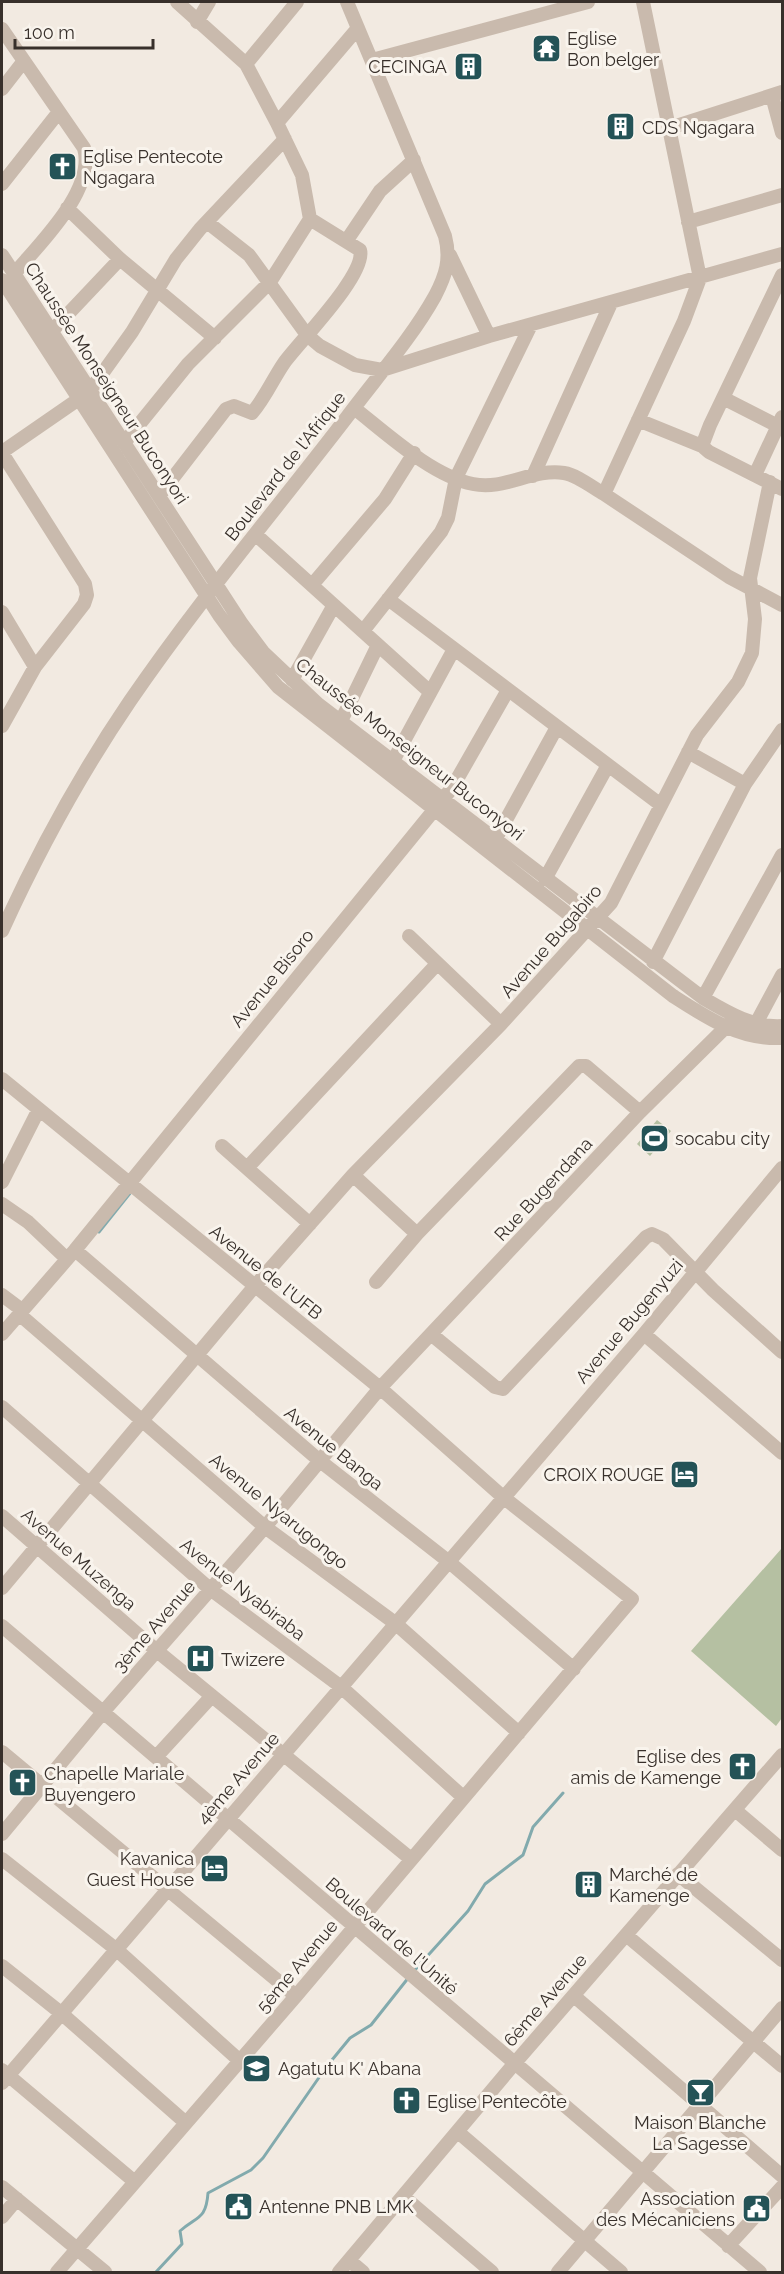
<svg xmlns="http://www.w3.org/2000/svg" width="784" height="2274" font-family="Raleway,sans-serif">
	<rect width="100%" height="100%" fill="#f2eae1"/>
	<!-- pitch -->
	<path fill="#b5c0a2" d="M657,1120L671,1131L650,1156L637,1144Z
		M782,1548V1718L776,1726L691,1651Z"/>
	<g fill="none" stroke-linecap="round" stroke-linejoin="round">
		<!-- stream -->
		<path stroke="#82aaad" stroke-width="3" d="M99,1232L131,1192
			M413,1972L468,1911L485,1884L523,1855L533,1827L563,1793
			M156,2272L182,2244L180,2231C197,2216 206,2220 208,2193L251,2170L263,2158L327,2066L350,2038L371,2025L409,1977"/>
		<!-- minor -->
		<path stroke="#c9baad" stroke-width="14" d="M177,2L246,64
			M643,2L700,278L684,321L604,494L729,577L782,605
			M197,22L209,2
			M2,29L84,148C96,190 39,244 14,274
			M372,60L588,2
			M2,89L23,62
			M772,96L782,133
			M277,123L246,64L297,2
			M670,128L782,92
			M2,184L58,113
			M67,208L120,259L215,338
			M207,222L249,255L307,335L320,346L355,365L382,370L489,336L782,254
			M688,222L782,195
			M347,240L380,191L414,160
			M2,255L242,624L263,652L318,704L703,998C727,1012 753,1028 782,1026
			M450,255L489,336
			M782,275L710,425L702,446L709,452L782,489
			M2,280L219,615L239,642L278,687L673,996C707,1018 740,1040 782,1038
			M51,332L120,259
			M723,398L778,426
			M354,408C386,433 432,476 473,484C504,491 533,468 564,473C577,475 592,487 604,494
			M638,420L702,446
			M124,443L188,364L270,282L310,219L302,175L277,123L358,28
			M2,452L89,392L132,332L176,259L200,229L285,139
			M2,453L85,584L87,595L84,604L35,667L2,726
			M755,475L782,417
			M533,476L611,303
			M159,496L226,409L234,406L252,413C265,398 273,379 284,363C299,342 367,274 360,250L310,219
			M256,535L429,691
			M312,585L385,499L414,453
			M388,599L661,805
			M2,612L35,667
			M363,631L441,532L448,518L456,478L531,325
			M292,680L334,605
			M341,721L378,645
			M688,752L745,784
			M393,761L454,649
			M495,840L557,727
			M545,879L608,765
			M2,931C38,852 81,773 130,701C197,603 274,512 347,417C376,378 411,339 435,296C446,275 451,259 445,236L347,2
			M409,936L501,1024
			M653,962L745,784L782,730
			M703,998L782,855
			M752,1031L782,975
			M2,1079L380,1388L503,1497L632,1599L296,1996L57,2272
			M222,1146L310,1224
			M247,1168L437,964
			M353,1175L417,1234
			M2,1182L39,1109
			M2,1204L28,1222L67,1259
			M75,1250L320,1461L448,1561L574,1669
			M376,1282L417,1234L579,1066H586L640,1112
			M2,1295L22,1310
			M19,1314L265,1527L395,1623L519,1733
			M2,1334L75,1250L452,788L508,690
			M431,1334L495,1387L503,1389L646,1237L652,1234L663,1239L713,1290L782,1352
			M644,1334L782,1453
			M2,1407L210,1589L340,1686L463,1797
			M2,1516L157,1651L411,1859
			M2,1588L254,1287L353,1175L501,1024L611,903L697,735L738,682L752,653L755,619L750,578L770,482
			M2,1626L760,2272
			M2,1752L296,1996
			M156,1757L211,1697
			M735,1810L782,1850
			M2,1834L104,1711L265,1527L380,1388L640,1112L730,1023
			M2,1859L117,1950L240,2061
			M678,1874L782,1960
			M626,1935L782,2066
			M2,1966L61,2013L186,2123
			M574,1996L782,2176
			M2,2070L135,2182
			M2,2083L644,1334L782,1168
			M458,2132L621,2272
			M2,2187L105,2272
			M404,2197L492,2272
			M2,2217L17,2199
			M728,2246L782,2187
			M350,2261L363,2272
			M339,2272L514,2064L782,1755
			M558,2272L782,2008"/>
	</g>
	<!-- icons -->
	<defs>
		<symbol id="temple-square" viewBox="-11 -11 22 22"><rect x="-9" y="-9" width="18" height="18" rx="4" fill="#245357" stroke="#f9f4ed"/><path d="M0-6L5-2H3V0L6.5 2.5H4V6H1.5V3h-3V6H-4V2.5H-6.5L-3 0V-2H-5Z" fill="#fff"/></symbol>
		<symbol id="building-square" viewBox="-11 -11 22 22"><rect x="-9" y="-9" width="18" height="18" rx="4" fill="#245357" stroke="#f9f4ed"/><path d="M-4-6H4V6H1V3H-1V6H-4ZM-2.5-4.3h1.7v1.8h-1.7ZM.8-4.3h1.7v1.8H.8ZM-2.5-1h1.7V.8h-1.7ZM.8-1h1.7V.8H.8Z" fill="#fff"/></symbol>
		<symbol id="church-square" viewBox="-11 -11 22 22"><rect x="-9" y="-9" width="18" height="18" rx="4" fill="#245357" stroke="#f9f4ed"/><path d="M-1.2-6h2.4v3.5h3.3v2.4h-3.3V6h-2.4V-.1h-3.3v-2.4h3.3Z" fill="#fff"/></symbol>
		<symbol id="stadium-square" viewBox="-11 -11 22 22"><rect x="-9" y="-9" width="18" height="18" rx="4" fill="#245357" stroke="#f9f4ed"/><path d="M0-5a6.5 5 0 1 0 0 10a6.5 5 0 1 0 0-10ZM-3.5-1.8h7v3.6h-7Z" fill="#fff"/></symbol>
		<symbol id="hotel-square" viewBox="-11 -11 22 22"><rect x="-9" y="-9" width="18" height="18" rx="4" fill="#245357" stroke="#f9f4ed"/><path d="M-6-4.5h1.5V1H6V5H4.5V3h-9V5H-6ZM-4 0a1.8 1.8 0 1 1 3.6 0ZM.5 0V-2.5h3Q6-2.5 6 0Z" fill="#fff"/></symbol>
		<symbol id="hospital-square" viewBox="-11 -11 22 22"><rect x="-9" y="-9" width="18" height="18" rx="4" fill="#245357" stroke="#f9f4ed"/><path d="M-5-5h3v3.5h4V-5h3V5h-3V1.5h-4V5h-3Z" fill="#fff"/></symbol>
		<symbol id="school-square" viewBox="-11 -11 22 22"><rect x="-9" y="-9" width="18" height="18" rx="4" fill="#245357" stroke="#f9f4ed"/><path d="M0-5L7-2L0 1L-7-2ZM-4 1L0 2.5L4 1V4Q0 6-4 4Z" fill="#fff"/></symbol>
		<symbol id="bar-square" viewBox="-11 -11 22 22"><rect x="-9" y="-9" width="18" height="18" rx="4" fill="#245357" stroke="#f9f4ed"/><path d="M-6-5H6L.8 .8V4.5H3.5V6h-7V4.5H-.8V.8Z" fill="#fff"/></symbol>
		<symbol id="civic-square" viewBox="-11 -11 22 22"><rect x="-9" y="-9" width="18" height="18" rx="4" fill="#245357" stroke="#f9f4ed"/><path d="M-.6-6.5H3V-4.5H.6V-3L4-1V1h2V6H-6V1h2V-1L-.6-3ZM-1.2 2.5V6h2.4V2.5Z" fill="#fff"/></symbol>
	</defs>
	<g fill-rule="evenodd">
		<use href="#temple-square" x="530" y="32" width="33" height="33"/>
		<use href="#building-square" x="452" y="50" width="33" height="33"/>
		<use href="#building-square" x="604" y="110" width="33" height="33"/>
		<use href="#church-square" x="46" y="150" width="33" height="33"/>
		<use href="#stadium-square" x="638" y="1122" width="33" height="33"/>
		<use href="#hotel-square" x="668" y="1458" width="33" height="33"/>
		<use href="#hospital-square" x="184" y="1642" width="33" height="33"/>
		<use href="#church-square" x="726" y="1750" width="33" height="33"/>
		<use href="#church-square" x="6" y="1766" width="33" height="33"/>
		<use href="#hotel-square" x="198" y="1852" width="33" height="33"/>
		<use href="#building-square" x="572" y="1868" width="33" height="33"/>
		<use href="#school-square" x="240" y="2052" width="33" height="33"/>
		<use href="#bar-square" x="684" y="2076" width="33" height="33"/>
		<use href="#church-square" x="390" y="2084" width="33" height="33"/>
		<use href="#civic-square" x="222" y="2190" width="33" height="33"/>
		<use href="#civic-square" x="740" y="2192" width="33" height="33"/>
	</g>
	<g text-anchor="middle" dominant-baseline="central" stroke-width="6" stroke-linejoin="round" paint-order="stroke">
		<!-- poi labels -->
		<g font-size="18" fill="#38302b" stroke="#f9f4ed" text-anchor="start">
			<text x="567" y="38">Eglise<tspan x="567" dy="21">Bon belger</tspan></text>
			<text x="447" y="66" text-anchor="end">CECINGA</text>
			<text x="642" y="127">CDS Ngagara</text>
			<text x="83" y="156">Eglise Pentecote<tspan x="83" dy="21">Ngagara</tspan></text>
			<text x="675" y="1138">socabu city</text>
			<text x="664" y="1474" text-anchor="end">CROIX ROUGE</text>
			<text x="221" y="1659">Twizere</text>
			<text x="721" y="1756" text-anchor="end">Eglise des<tspan x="721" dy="21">amis de Kamenge</tspan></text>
			<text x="44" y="1773">Chapelle Mariale<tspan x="44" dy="21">Buyengero</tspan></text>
			<text x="194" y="1858" text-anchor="end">Kavanica<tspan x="194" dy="21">Guest House</tspan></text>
			<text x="609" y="1874">Marché de<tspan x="609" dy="21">Kamenge</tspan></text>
			<text x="278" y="2068">Agatutu K' Abana</text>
			<text x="427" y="2101">Eglise Pentecôte</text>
			<text x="700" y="2122" text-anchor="middle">Maison Blanche<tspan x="700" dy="21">La Sagesse</tspan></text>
			<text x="735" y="2198" text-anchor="end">Association<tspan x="735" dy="21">des Mécaniciens</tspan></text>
			<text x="259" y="2206">Antenne PNB LMK</text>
		</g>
		<!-- street labels -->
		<g font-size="18" fill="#38302b" stroke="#f9f4ed">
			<text transform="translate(107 383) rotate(57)">Chaussée Monseigneur Buconyori</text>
			<text transform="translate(285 466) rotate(-52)">Boulevard de l'Afrique</text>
			<text transform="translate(410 749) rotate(38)">Chaussée Monseigneur Buconyori</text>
			<text transform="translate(551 941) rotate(-49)">Avenue Bugabiro</text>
			<text transform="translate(272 978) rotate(-51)">Avenue Bisoro</text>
			<text transform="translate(543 1189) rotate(-47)">Rue Bugendana</text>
			<text transform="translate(266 1272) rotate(39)">Avenue de l'UFB</text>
			<text transform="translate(629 1321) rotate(-50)">Avenue Bugenyuzi</text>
			<text transform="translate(334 1448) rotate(39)">Avenue Banga</text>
			<text transform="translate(279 1511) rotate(39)">Avenue Nyarugongo</text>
			<text transform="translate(79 1559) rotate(41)">Avenue Muzenga</text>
			<text transform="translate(243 1589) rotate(38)">Avenue Nyabiraba</text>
			<text transform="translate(154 1626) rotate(-49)">3ème Avenue</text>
			<text transform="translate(238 1778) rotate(-49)">4ème Avenue</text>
			<text transform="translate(392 1936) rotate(41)">Boulevard de l'Unité</text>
			<text transform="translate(297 1966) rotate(-50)">5ème Avenue</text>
			<text transform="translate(545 2000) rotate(-49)">6ème Avenue</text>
		</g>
	</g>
	<!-- border -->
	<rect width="784" height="2274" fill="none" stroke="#38302b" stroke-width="6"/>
	<!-- scale -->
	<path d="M15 39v9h138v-9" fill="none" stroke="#38302b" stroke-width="3"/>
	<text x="24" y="39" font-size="18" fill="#38302b" stroke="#f9f4ed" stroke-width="4.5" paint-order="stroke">100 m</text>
</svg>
